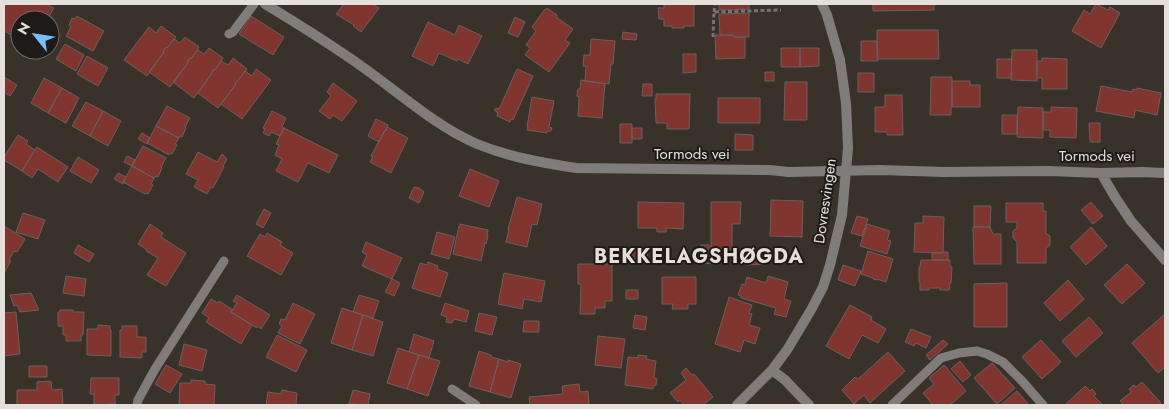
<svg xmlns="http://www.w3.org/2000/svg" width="1169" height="409" font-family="Jost,sans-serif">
	<rect width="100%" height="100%" fill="#38322b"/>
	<!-- building -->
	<path fill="#80352e" stroke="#6b605f" d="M6,4H46L54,8L47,20H20V33L17,38L4,31V8Z
		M344,4H373L379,8L361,32L353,26L354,25L336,14Z
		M664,4H694V26H684V28H672V26H664V19H659L658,8H664Z
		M719,4H749V9L719,10Z
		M873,4H934V10L873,11Z
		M1096,4L1108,10L1110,7L1120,13L1101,48L1072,31L1084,10L1090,14Z
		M547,8L557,15L556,17L573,29L565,40L570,43L549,72L525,55L530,48L526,45L536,31L532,27L545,9L546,10Z
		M749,13V37H734L733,35H720L719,14Z
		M77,16L104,31L93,51L66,36L71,27L69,25L72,18L75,19Z
		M251,16L284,37L273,55L239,34Z
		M515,17L525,22L518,37L508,33Z
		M428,22L455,35L459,25L482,36L468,64L458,59L457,61L439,53L433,66L412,56Z
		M161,26L176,37L167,48L166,47L163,51L164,52L147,76L124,60L149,27L156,33Z
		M877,30H938L939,59H877Z
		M623,32L637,34L636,40L622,39Z
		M715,35H733L734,37H745V58L716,59Z
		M185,37L199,47L191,59L190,58L187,62L188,63L170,87L149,72L164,52L163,51L166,47L167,48L174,39L180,43Z
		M591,39L615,41L613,64H611L609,84L585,81L586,66H583L584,55H590Z
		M861,41H877L878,61H861Z
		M65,44L84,55L76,71L56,59Z
		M209,48L223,58L215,70L214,69L211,73H212L194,98L173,82L188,63L187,62L190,58L191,59L198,50L204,54Z
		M781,48H800V67H781Z
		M800,48H819V66L800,67Z
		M1012,50H1037V81L1011,80Z
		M683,54H696V72L683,73Z
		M87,56L108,68L98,86L77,74Z
		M233,58L247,69L235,84H236L218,108L198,93L212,73H211L214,69L215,70L221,61L228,65Z
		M1042,58L1067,59V89H1042V78H1037V61H1042Z
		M997,59H1012L1011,78H997Z
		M256,69L271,80L242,119L221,104L236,84H235L245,71L252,76Z
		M517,69L533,76L513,120L511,119L510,122L497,116L498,113L494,110L496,108L499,109Z
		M765,72H774V81H765Z
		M858,73H874V92H858Z
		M4,77L17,85L10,96L4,92Z
		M931,77H952V107H951V115H930Z
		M44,78L62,88L48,113L31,103Z
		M581,80L605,84L602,118L578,116L579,97L577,96L578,89H580Z
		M952,81H970V85H980V107H952Z
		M785,82H807V120H784Z
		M333,83L357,101L342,121L333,115L330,119L319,111L331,96L327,92Z
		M643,84H652V96H642Z
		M1101,86L1132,92L1133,89L1137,90V88L1161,93L1157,115L1135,110L1134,118L1096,111Z
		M62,88L79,98L66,123L48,113Z
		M656,94H690L689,129H667V123H656L655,99H656Z
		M885,95H902L903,135H887V132H875V107H885Z
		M532,97L554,101L549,127L552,128L551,131H547V133L527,130L528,127H527Z
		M718,98H760V123H718Z
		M86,102L103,111L90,136L72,126Z
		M167,106L190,118L185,127L186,128L182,137L180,136L179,138L156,126Z
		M1018,107L1043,108V138L1017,137Z
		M1051,107L1077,108L1076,138L1050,137V130H1043V112H1051Z
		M103,111L121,121L108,146L90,136Z
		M272,111L286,118L282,127L284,128L280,136L271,132L269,136L263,133L265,129L263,128Z
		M1002,115H1017V134H1002Z
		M376,119L388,125L379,142L368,136Z
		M1089,123H1100V142H1090Z
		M620,124H632V143H620Z
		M156,126L179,138L175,144L177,145L172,154L170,153L169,155L147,143Z
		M387,127L408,138L391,173L370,162L373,157L371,156L385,130L386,131Z
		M284,128L338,155L329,173L308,163L298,182L276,171L282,159L275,155L279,145L276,144Z
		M632,128H642V139H632Z
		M142,133L150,138L147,144L138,139Z
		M735,134L753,135V150H735Z
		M18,135L28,141L26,144L35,150L22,171L4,160V157Z
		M143,146L166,158L161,167L162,168L158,177L156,176L154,178L132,166Z
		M37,147L68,167L58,182L38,169L32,178L22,171Z
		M198,152L217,162L222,154L227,159L223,166L224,167L213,188L211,187L207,194L194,187L198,180L186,174Z
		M127,156L135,160L132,166L124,162Z
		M78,157L99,170L91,183L70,171Z
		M132,166L154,178L151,184L153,185L148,194L146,193L145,194L123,182Z
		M470,169L499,181L489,207L459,196Z
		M118,173L126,177L123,184L114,179Z
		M414,187L419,188L424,192L419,203L409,198Z
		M517,197L542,204L537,225L532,224L527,247L506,242L509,230L508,229Z
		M771,200L803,201L802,237L770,236Z
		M638,202L684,203L683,229L666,228V232H657V228H638Z
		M711,202H741L740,224H732V249H711Z
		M1091,202L1103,216L1093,224L1081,210Z
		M1006,203H1043V211H1046V233L1050,236V245L1046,248V263H1017V242L1013,238V231L1017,228V222H1006Z
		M974,206H991L990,227H974Z
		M264,209L271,213L263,228L256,224Z
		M23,213L45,220L38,239L16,232Z
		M857,216L868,219L862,236L851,233Z
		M923,216L944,217L943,253L914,252L915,223H923Z
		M150,224L163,233L161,237L186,253L166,286L147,275L158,258L146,251L147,250L138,244Z
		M460,224L488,230L487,236H488L486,244L485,243L481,261L453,254L459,226L460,227Z
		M867,224L890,231L887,240L891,241L887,254L860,246Z
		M4,226L25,239L17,252L14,251L9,260L11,261L4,273Z
		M973,227H990L993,234H1001V264H974Z
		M1091,227L1107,246L1086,265L1070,247Z
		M437,232L455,237L449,259L431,254Z
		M267,233L282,242L280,245L293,253L281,275L247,256L260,234L265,237Z
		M366,242L402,258L392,279L362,266L367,255L362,252Z
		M78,245L94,254L89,262L74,253Z
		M701,245H709V252H716V264L701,263Z
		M630,248L648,249L647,261L629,260Z
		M766,250V264L747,265V251Z
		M868,251L893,259L886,282L877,279V280L873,279V278L861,274Z
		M943,252H948V260H932V253H943Z
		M921,260H950V267H952L951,283H950L949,290H940V288H929V290H920V282H919V267H920Z
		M428,262L438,266L437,269L448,273L440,297L412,288L420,263L427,265Z
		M578,264H612V301H605V308H595V314H580L581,284H578Z
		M1127,264L1145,283L1122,304L1104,285Z
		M843,265L861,271L855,286L838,280Z
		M504,273L545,281L541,302L524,299L522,309L498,304Z
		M66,276L86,279L84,296L63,293Z
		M768,276L788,282L784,299L791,301L786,317L774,314L776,308L741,298V296L738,295L742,284L745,285L747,277L766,283Z
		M662,277H696V304H688V309H672L673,304H662Z
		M392,279L400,283L394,296L385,292Z
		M1068,280L1084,299L1060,321L1044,303Z
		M1007,283V327H974V284Z
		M626,290H638V299H626Z
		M31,293L39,310L20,312L17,305L14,306L10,295Z
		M237,295L270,315L261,329L258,326L257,328L231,312L237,303L233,301Z
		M359,295L379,301L373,318L353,312Z
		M729,297L752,305L749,313L752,314L749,325L760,328L755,344L744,340L740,352L715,344Z
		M211,299L218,303L219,301L233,310L231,312L252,325L241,344L206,322L209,318L202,313Z
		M293,303L315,314L300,344L278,333L282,326L279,324L281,319L285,320Z
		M445,303L469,311L466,322L454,319L452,323L446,322L447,317L441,315Z
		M850,305L872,317L871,320L886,329L878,343L862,335L849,359L826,346Z
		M342,308L363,315L352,350L331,343Z
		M60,310H73V312H84L83,335H81V341H66V335H63V326H58V312H60Z
		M16,312L20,354L4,356V313Z
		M479,313L497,317L492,335L475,331Z
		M1165,314V367L1158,373L1132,343Z
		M363,315L383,322L373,356L352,350Z
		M635,315L647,317L645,330L633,328Z
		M1089,317L1103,333L1076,357L1062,341Z
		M524,321H539V332H523Z
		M98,325L110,326V329L111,330V356L87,355V329H98Z
		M122,326H137V337H146V352H142V358L120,357V330H122Z
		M911,329L931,337L926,348L916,343L914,346L905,342Z
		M414,334L434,341L429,358L409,352Z
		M277,335L307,350L296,372L266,357Z
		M598,336L625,339L621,368L595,365Z
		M943,340L948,344L930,360L926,355Z
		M1041,340L1061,362L1042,379L1022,357Z
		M184,344L207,350L202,371L179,365Z
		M398,348L419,355L407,389L387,383Z
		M479,351L491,355V357L499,359L490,392L469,386Z
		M888,352L905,371L870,403L864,395L854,404L842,390L855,377L858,379Z
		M419,355L440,361L428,396L407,389Z
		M638,355L647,356L646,359L656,361L654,377L657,379L656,385L653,386V389L625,385L628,357L638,358Z
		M499,359L508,362V360L521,364L511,398L490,392Z
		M960,361L971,375L963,382L951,369Z
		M992,363L1015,388L997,404L974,378Z
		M166,365L182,374L170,393L155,384Z
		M944,365L966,391L950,405H933L923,393L934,384L929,378Z
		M29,366H47V377H29Z
		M686,368L692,375L694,374L713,397L703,405H684L680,400L678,402L670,393L686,380L681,373Z
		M91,378H119V395H115V404L96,405V404H94V394H90Z
		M191,380L205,381V384L215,385L214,405H179L180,383H191Z
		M51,381L52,390L62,389L63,405H17V390H37V382Z
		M1142,382L1161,403L1158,405H1124L1120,401L1131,392L1129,389L1134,385L1136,387Z
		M579,384L580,392L588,391L589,405H530L529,397L563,394L562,386Z
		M1085,386L1090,391L1092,389L1096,394L1094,396L1103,405H1065Z
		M282,390L297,393L296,405H266L268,392L281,394Z
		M353,390L370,394L368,405L349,404Z
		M1017,391L1029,405H1004L1002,404Z"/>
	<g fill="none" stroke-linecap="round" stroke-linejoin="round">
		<!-- path -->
		<path stroke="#79736d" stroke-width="3" stroke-dasharray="4 2.5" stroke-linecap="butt" d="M714,12L715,4
			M713,37L714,12L781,10"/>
		<!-- lane -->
		<path stroke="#7f7c79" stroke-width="9" d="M229,34L233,32L254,4
			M452,389L476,405
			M137,405L138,400L155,369L224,261
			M892,405L941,358L959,353L977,351L987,354L1003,362L1023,382L1043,405"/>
		<!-- street -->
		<path stroke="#7f7c79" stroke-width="10" d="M265,4C298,24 332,45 364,68C399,93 437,127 477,144C509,157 543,163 576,168L769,170L789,172L880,170L944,172L1049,171L1101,173L1142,172L1165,173
			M1101,173L1115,197L1131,221L1165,260
			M772,370L785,380L809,405
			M737,405L772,370L787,350L811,310L823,287L830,265L842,215L848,148L846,103L840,60L827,15L822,4"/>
	</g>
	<g text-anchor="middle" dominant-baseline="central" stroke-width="4" stroke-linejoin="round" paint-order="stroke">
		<!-- street labels -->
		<g font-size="15" fill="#e3dfdb" stroke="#1d1a17">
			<text x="692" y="154">Tormods vei</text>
			<text x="1097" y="156">Tormods vei</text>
			<text transform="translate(825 201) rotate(-82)">Dovresvingen</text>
		</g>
		<!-- district labels -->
		<g font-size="20" font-weight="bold" letter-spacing="1" fill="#e7dfd6" stroke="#1d1a17">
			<text x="699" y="256">BEKKELAGSHØGDA</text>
		</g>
	</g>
	<!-- border -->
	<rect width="1169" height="409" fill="none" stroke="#e3dfdb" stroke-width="10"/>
	<!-- north arrow -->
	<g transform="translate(35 35) rotate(300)"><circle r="24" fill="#1d1a17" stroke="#6c6965"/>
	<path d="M0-4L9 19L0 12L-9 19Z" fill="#73c0f6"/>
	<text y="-8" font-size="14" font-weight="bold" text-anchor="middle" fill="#e3dfdb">N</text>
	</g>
</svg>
